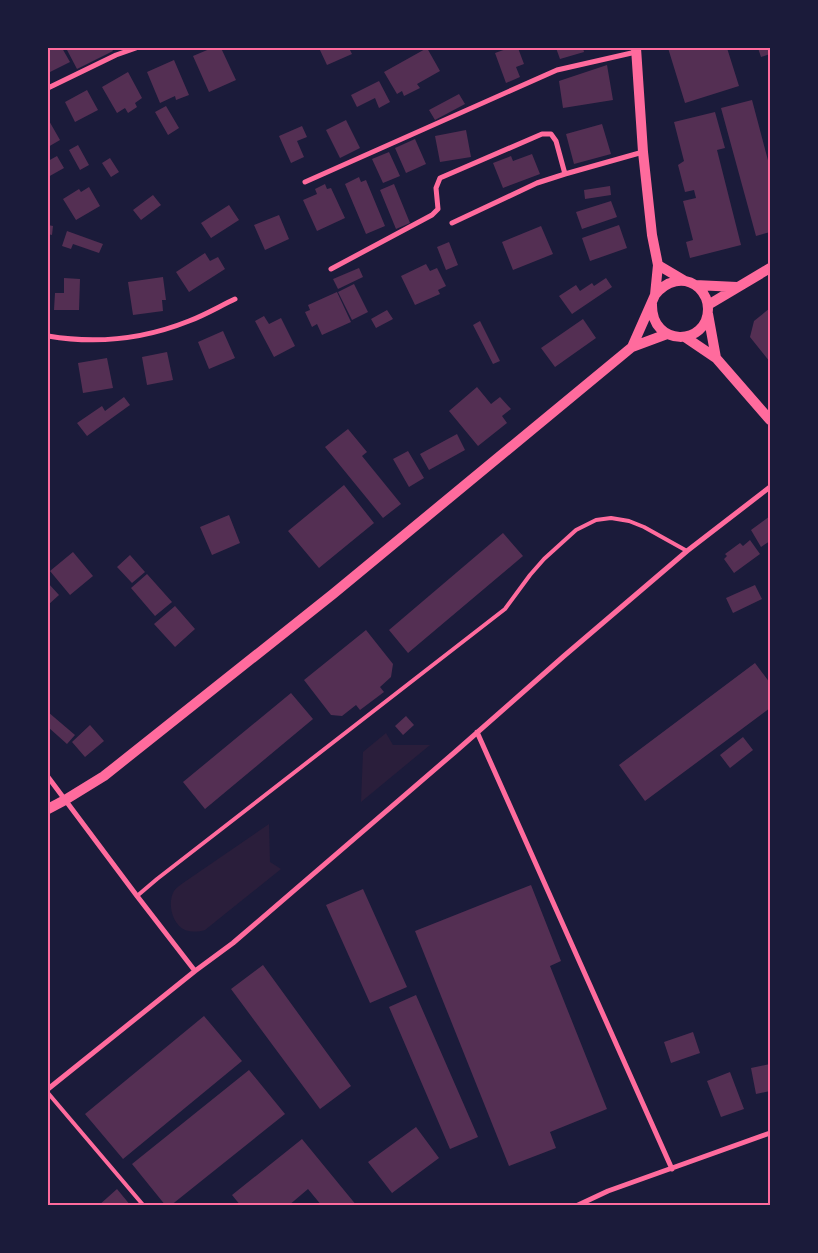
<svg xmlns="http://www.w3.org/2000/svg" width="818" height="1253" font-family="'PT Serif',serif">
	<rect width="100%" height="100%" fill="#1b1b3a"/>
	<!-- green -->
	<path fill="#2a1e3b" d="M386,733L393,745H430L361,802L363,752Z
		M269,824L270,862L281,869L205,930C198,932 192,932 185,930C172,924 167,903 174,891C176,888 180,885 183,883Z"/>
	<!-- building -->
	<path fill="#542f53" d="M48,48H62L70,62L48,73Z
		M66,48H111L113,51L77,69Z
		M212,48H221L236,80L209,92L193,56Z
		M319,48H349L352,54L327,65Z
		M427,48L440,71L417,84L420,88L404,96L402,91L397,94L384,72Z
		M509,48H518L524,64L516,67L520,77L506,83L495,53Z
		M556,48H583L584,52L560,59Z
		M668,48H727L739,86L685,103Z
		M758,48H770V54L761,57Z
		M174,60L189,95L176,100L175,96L160,103L147,72Z
		M607,65L613,100L563,108L559,81Z
		M128,72L142,98L135,103L137,107L128,113L125,108L117,113L102,87Z
		M379,81L390,102L379,108L375,98L357,107L351,95Z
		M87,90L98,110L75,122L65,102Z
		M459,94L465,104L435,120L429,110Z
		M752,100L770,168V232L756,236L721,108Z
		M166,106L179,128L168,135L155,112Z
		M715,112L725,148L717,150L741,245L690,258L686,242L693,240L683,201L696,198L694,190L685,192L678,165L684,161L674,122Z
		M48,119L60,140L48,147Z
		M346,120L360,148L340,158L326,130Z
		M602,124L611,154L574,164L566,134Z
		M302,126L307,137L297,141L304,157L291,163L279,136Z
		M466,130L471,157L440,162L435,136Z
		M415,139L426,164L406,173L395,148Z
		M78,145L89,165L80,170L69,150Z
		M389,152L400,176L383,183L372,159Z
		M532,154L540,174L503,188L493,163L511,156L513,161Z
		M57,156L64,168L48,177V161Z
		M110,158L119,172L111,177L102,163Z
		M359,177L361,182L366,180L385,226L366,234L345,184Z
		M325,184L327,189L331,188L345,218L317,231L303,200L317,194L315,189Z
		M394,184L410,223L396,229L380,190Z
		M610,186L611,195L585,199L584,190Z
		M89,187L100,206L76,220L63,199L79,189L81,192Z
		M153,195L161,205L141,220L133,210Z
		M611,201L617,217L582,229L576,212Z
		M229,205L239,220L211,238L201,223Z
		M279,215L289,239L265,250L254,225Z
		M48,225L53,226L52,235L48,234Z
		M619,225L627,248L590,261L582,238Z
		M541,226L553,254L513,270L502,242Z
		M67,231L103,244L99,253L73,244L71,249L62,246Z
		M449,242L458,265L446,270L437,247Z
		M205,253L210,261L218,257L225,269L189,292L176,272Z
		M426,264L430,271L437,268L446,286L438,290L440,294L415,305L401,276Z
		M359,268L363,277L338,289L333,279Z
		M163,277L166,300H162L163,311L133,315L128,282Z
		M64,278L80,279L79,310H54L55,293H64Z
		M606,278L612,287L572,314L559,296L576,285L580,291L592,283L594,286Z
		M354,284L368,312L352,320L338,292Z
		M337,292L351,322L322,335L317,324L312,327L305,312L310,310L308,305Z
		M770,308V362L750,337L754,321Z
		M387,310L393,319L376,328L371,319Z
		M264,316L269,324L281,318L295,346L274,357L255,321Z
		M583,319L596,338L555,367L541,348Z
		M480,321L500,361L493,364L473,325Z
		M223,331L235,358L209,369L198,342Z
		M167,352L173,380L147,385L142,357Z
		M107,358L113,388L83,393L78,363Z
		M477,387L491,404L500,397L511,409L502,416L507,423L478,446L449,411Z
		M124,397L130,405L87,436L77,423L102,406L105,411Z
		M348,429L367,452L362,456L401,504L383,518L325,447Z
		M457,434L465,450L429,470L420,454Z
		M408,451L424,478L409,487L393,459Z
		M344,485L374,523L319,568L288,531Z
		M229,515L240,543L212,555L200,527Z
		M770,516V541L761,547L751,530Z
		M503,533L523,556L408,653L389,630Z
		M750,540L760,554L734,573L724,559L727,556L725,554L740,543L743,546Z
		M73,552L93,576L70,595L50,571Z
		M130,555L145,572L132,583L117,567Z
		M147,574L172,602L155,616L131,588Z
		M48,583L59,595L48,605Z
		M755,585L762,599L733,613L726,598Z
		M175,606L195,629L175,647L154,624Z
		M366,630L393,664L391,677L380,687L384,692L360,710L356,705L342,716L331,715L304,680Z
		M755,663L770,683V708L645,801L619,765Z
		M291,693L313,719L205,809L183,782Z
		M48,712L75,735L67,744L48,727Z
		M406,716L414,725L403,735L395,726Z
		M90,725L104,741L85,757L72,742Z
		M743,737L753,750L730,768L720,755Z
		M531,885L561,961L550,966L607,1109L550,1132L556,1148L509,1166L415,931Z
		M363,889L407,987L370,1003L326,905Z
		M263,965L351,1086L320,1109L231,989Z
		M416,995L478,1137L450,1149L389,1007Z
		M204,1016L242,1061L123,1159L85,1114Z
		M693,1032L700,1053L671,1063L664,1042Z
		M770,1064V1091L756,1094L751,1068Z
		M249,1070L285,1114L170,1206H166L132,1164Z
		M730,1072L744,1109L721,1117L707,1081Z
		M416,1127L439,1158L392,1193L368,1162Z
		M302,1139L357,1206H322L308,1189L288,1206H241L232,1195Z
		M117,1189L131,1206H98Z"/>
	<g fill="none" stroke-linecap="round" stroke-linejoin="round">
		<!-- service -->
		<path stroke="#ff6b9d" stroke-width="4" d="M137,896L157,879L505,609L530,575L544,559L576,530L596,520L611,518L629,521L644,527L687,551
			M48,1093L144,1206"/>
		<!-- minor -->
		<path stroke="#ff6b9d" stroke-width="5" d="M48,88L116,55L136,48
			M305,182L557,70L636,52
			M452,223L537,183L565,174L643,152
			M331,269L432,215L438,209L436,188L440,178L542,134H551L556,141L565,174
			M48,336C95,344 144,339 189,321C205,315 220,306 235,299
			M477,732L672,1169
			M48,777L137,896L195,971
			M48,1089L195,971L233,943L455,752L564,656L687,551L770,487
			M576,1206L608,1191L770,1133"/>
		<!-- secondary -->
		<path stroke="#ff6b9d" stroke-width="10" d="M636,48L643,152L652,235L658,265L655,295
			M658,265L685,281
			M695,285L737,287
			M708,305L770,268
			M708,314L716,358
			M685,337L716,358L770,420
			M632,347L655,295C666,281 684,275 699,288C705,294 708,301 708,309C708,346 651,348 652,304
			M48,809L65,800L104,776L333,594L632,347L667,334"/>
	</g>
	<!-- border -->
	<rect width="818" height="1253" fill="none" stroke="#1b1b3a" stroke-width="98"/>
	<rect x="49" y="49" width="720" height="1155" fill="none" stroke="#ff6b9d" stroke-width="2"/>
</svg>
